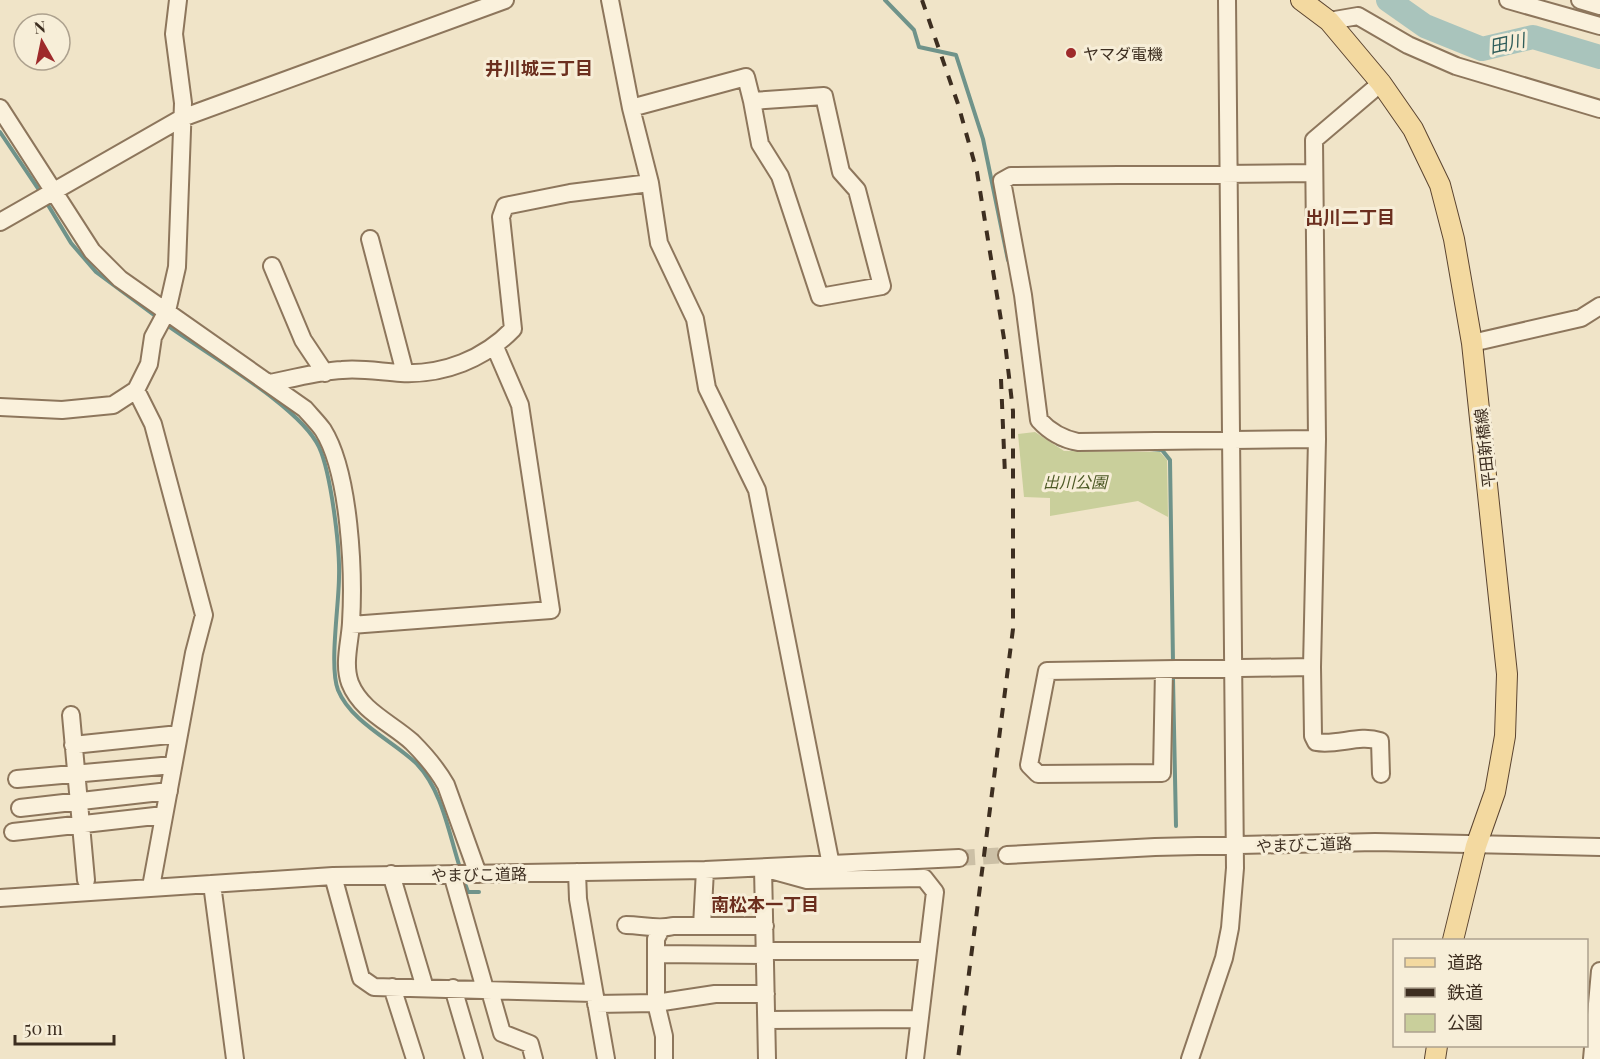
<svg xmlns="http://www.w3.org/2000/svg" width="1600" height="1059" font-family="'Playfair Display','Noto Sans JP',serif">
	<rect width="100%" height="100%" fill="#f0e4c8"/>
	<!-- green -->
	<path fill="#c9cf9b" d="M1035,432L1064,451L1160,452L1167,460L1168,517L1138,501L1050,516V498L1024,497L1018,434Z"/>
	<g fill="none" stroke-linecap="round" stroke-linejoin="round">
		<!-- stream -->
		<path stroke="#6f938a" stroke-width="4" d="M885,0L914,30L919,47L956,55L983,139L1008,260
			M0,132L41,193
			M45,200L71,243L96,272L158,318
			M164,323C204,353 299,405 319,447C331,473 340,547 339,577C339,605 329,666 338,690C351,722 393,741 417,764C442,790 449,834 460,868
			M1058,444L1074,449
			M1150,449L1162,450L1170,460L1173,662
			M1173,679L1176,826
			M463,878L468,892H479"/>
		<!-- river -->
		<path stroke="#a9c4bc" stroke-width="24" d="M1388,0L1425,26L1482,49L1533,37L1600,57"/>
		<!-- minor-tunnel -->
		<path stroke="#ccc0a6" stroke-width="16" stroke-dasharray="16 8" stroke-linecap="butt" d="M959,858L1007,855"/>
		<defs>
			<path id="minor" d="M610,0L631,108L650,183L659,243L695,319L707,388L757,490L831,865
				M1508,0L1600,26
				M1580,0L1600,6
				M1329,21L1358,16L1408,45L1456,66L1600,109
				M0,108L92,251L120,279L305,409C311,416 318,423 323,430C350,473 354,573 351,623C350,642 343,664 350,683C361,711 391,723 412,742C425,755 437,769 446,785L478,874
				M631,108L746,77L752,101L824,96L841,172L857,190L882,286L820,297L780,176L760,144L752,101
				M1314,173L1011,176L1002,181L1023,295L1039,420C1050,432 1062,439 1078,442L1317,439
				M0,222L182,118L505,0
				M370,239L405,373
				M272,266L303,340L325,373
				M1472,343L1581,318L1600,306
				M269,383C293,379 318,371 342,370C361,368 382,372 401,373C444,375 484,359 513,329L501,217L505,206L570,193L650,183
				M136,390L153,424L204,615L194,653L151,887
				M0,407L62,410L113,405L136,390L149,364L153,337L167,311L177,267L183,103L174,34L178,0
				M351,625L551,610L520,405L495,347
				M1312,667L1313,736L1316,742C1337,746 1359,734 1380,741L1381,774
				M1164,670L1162,773L1038,774L1029,765L1047,671L1312,667L1317,439L1314,140L1381,83
				M71,715L86,880
				M73,745L179,734
				M17,779L173,765
				M20,808L169,791
				M13,832L164,815
				M1007,855L1155,847L1375,842L1600,847
				M577,872L578,899L606,1059
				M391,874L425,988
				M452,874L485,989
				M333,876L361,978L374,987L594,993
				M212,884L235,1059
				M0,898L333,876L705,870L959,858
				M626,925C642,925 658,930 673,926H765
				M702,926L705,870
				M661,929L656,939V1003L715,994H766
				M765,951H927
				M656,954L765,955
				M392,987L415,1059
				M453,988L474,1059
				M490,991L502,1033L530,1044L534,1059
				M596,1004L656,1003L664,1036V1059
				M767,1020L919,1019
				M767,1059L763,868L807,880L924,878L935,892L915,1059
				M1190,1059L1224,958L1230,928L1235,868L1227,0
				M1592,1059L1600,971"/>
			<path id="major" d="M1301,0L1329,21L1381,83L1413,129L1440,185L1454,239L1472,343L1507,674L1505,736L1495,792L1476,846L1453,940
				M1435,1059L1437,1046"/>
		</defs>
		<!-- minor casing -->
		<use href="#minor" stroke="#8d765c" stroke-width="20"/>
		<!-- major casing -->
		<use href="#major" stroke="#5b4430" stroke-width="22"/>
		<!-- minor -->
		<use href="#minor" stroke="#faf1dc" stroke-width="16"/>
		<!-- major -->
		<use href="#major" stroke="#f3d9a0" stroke-width="20"/>
		<!-- rail -->
		<path stroke="#3d2e20" stroke-width="4" stroke-dasharray="10 10" stroke-linecap="butt" d="M922,0L958,104L977,172L1006,351L1013,411V629L958,1059
			M1001,379L1005,475"/>
	</g>
	<!-- markers -->
	<circle fill="#9e2a2b" stroke="#f7eed8" stroke-width="2" cx="1071" cy="53" r="6"/>
	<g text-anchor="middle" dominant-baseline="central" stroke-width="6" stroke-linejoin="round" paint-order="stroke">
		<!-- poi labels -->
		<g font-size="16" fill="#3d2e20" stroke="#f7eed8" text-anchor="start">
			<text x="1083" y="53">ヤマダ電機</text>
		</g>
		<!-- street labels -->
		<g font-size="16" fill="#3d2e20" stroke="#f7eed8">
			<text transform="translate(1484 448) rotate(-96)">平田新橋線</text>
			<text transform="translate(1304 844) rotate(-2)">やまびこ道路</text>
			<text transform="translate(479 874) rotate(-1)">やまびこ道路</text>
		</g>
		<!-- park labels -->
		<g font-size="16" font-style="italic" fill="#4d5a26" stroke="#f7eed8">
			<text x="1075" y="481">出川公園</text>
		</g>
		<!-- water labels -->
		<g font-size="18" font-style="italic" fill="#2f5d5a" stroke="#f7eed8">
			<text transform="translate(1507 43) rotate(-12)">田川</text>
		</g>
		<!-- neighbourhood labels -->
		<g font-size="18" font-weight="bold" fill="#6b2e1e" stroke="#f7eed8">
			<text x="539" y="68">井川城三丁目</text>
			<text x="1350" y="217">出川二丁目</text>
			<text x="765" y="904">南松本一丁目</text>
		</g>
	</g>
	<!-- legend -->
	<rect x="1393" y="939" width="195" height="108" fill="#f7eed8" stroke="#ada18e" stroke-width="1.5"/>
	<rect x="1405" y="958" width="30" height="9" fill="#f3d9a0" stroke="#ada18e" stroke-width="1.5"/>
	<text x="1447" y="969" font-size="18" fill="#3d2e20">道路</text>
	<rect x="1405" y="988" width="30" height="9" fill="#3d2e20" stroke="#ada18e" stroke-width="1.5"/>
	<text x="1447" y="999" font-size="18" fill="#3d2e20">鉄道</text>
	<rect x="1405" y="1014" width="30" height="18" fill="#c9cf9b" stroke="#ada18e" stroke-width="1.5"/>
	<text x="1447" y="1029" font-size="18" fill="#3d2e20">公園</text>
	<!-- north arrow -->
	<g transform="translate(42 42) rotate(351)"><circle r="28" fill="#f7eed8" stroke="#ada18e" stroke-width="1.5"/>
	<path d="M0-4.5L10 22L0 15L-10 22Z" fill="#9e2a2b"/>
	<text y="-9" font-size="16" font-weight="bold" text-anchor="middle" fill="#3d2e20">N</text>
	</g>
	<!-- scale -->
	<path d="M15 1035v9h99v-9" fill="none" stroke="#3d2e20" stroke-width="3"/>
	<text x="24" y="1035" font-size="18" fill="#3d2e20" stroke="#f7eed8" stroke-width="4.5" paint-order="stroke">50 m</text>
</svg>
